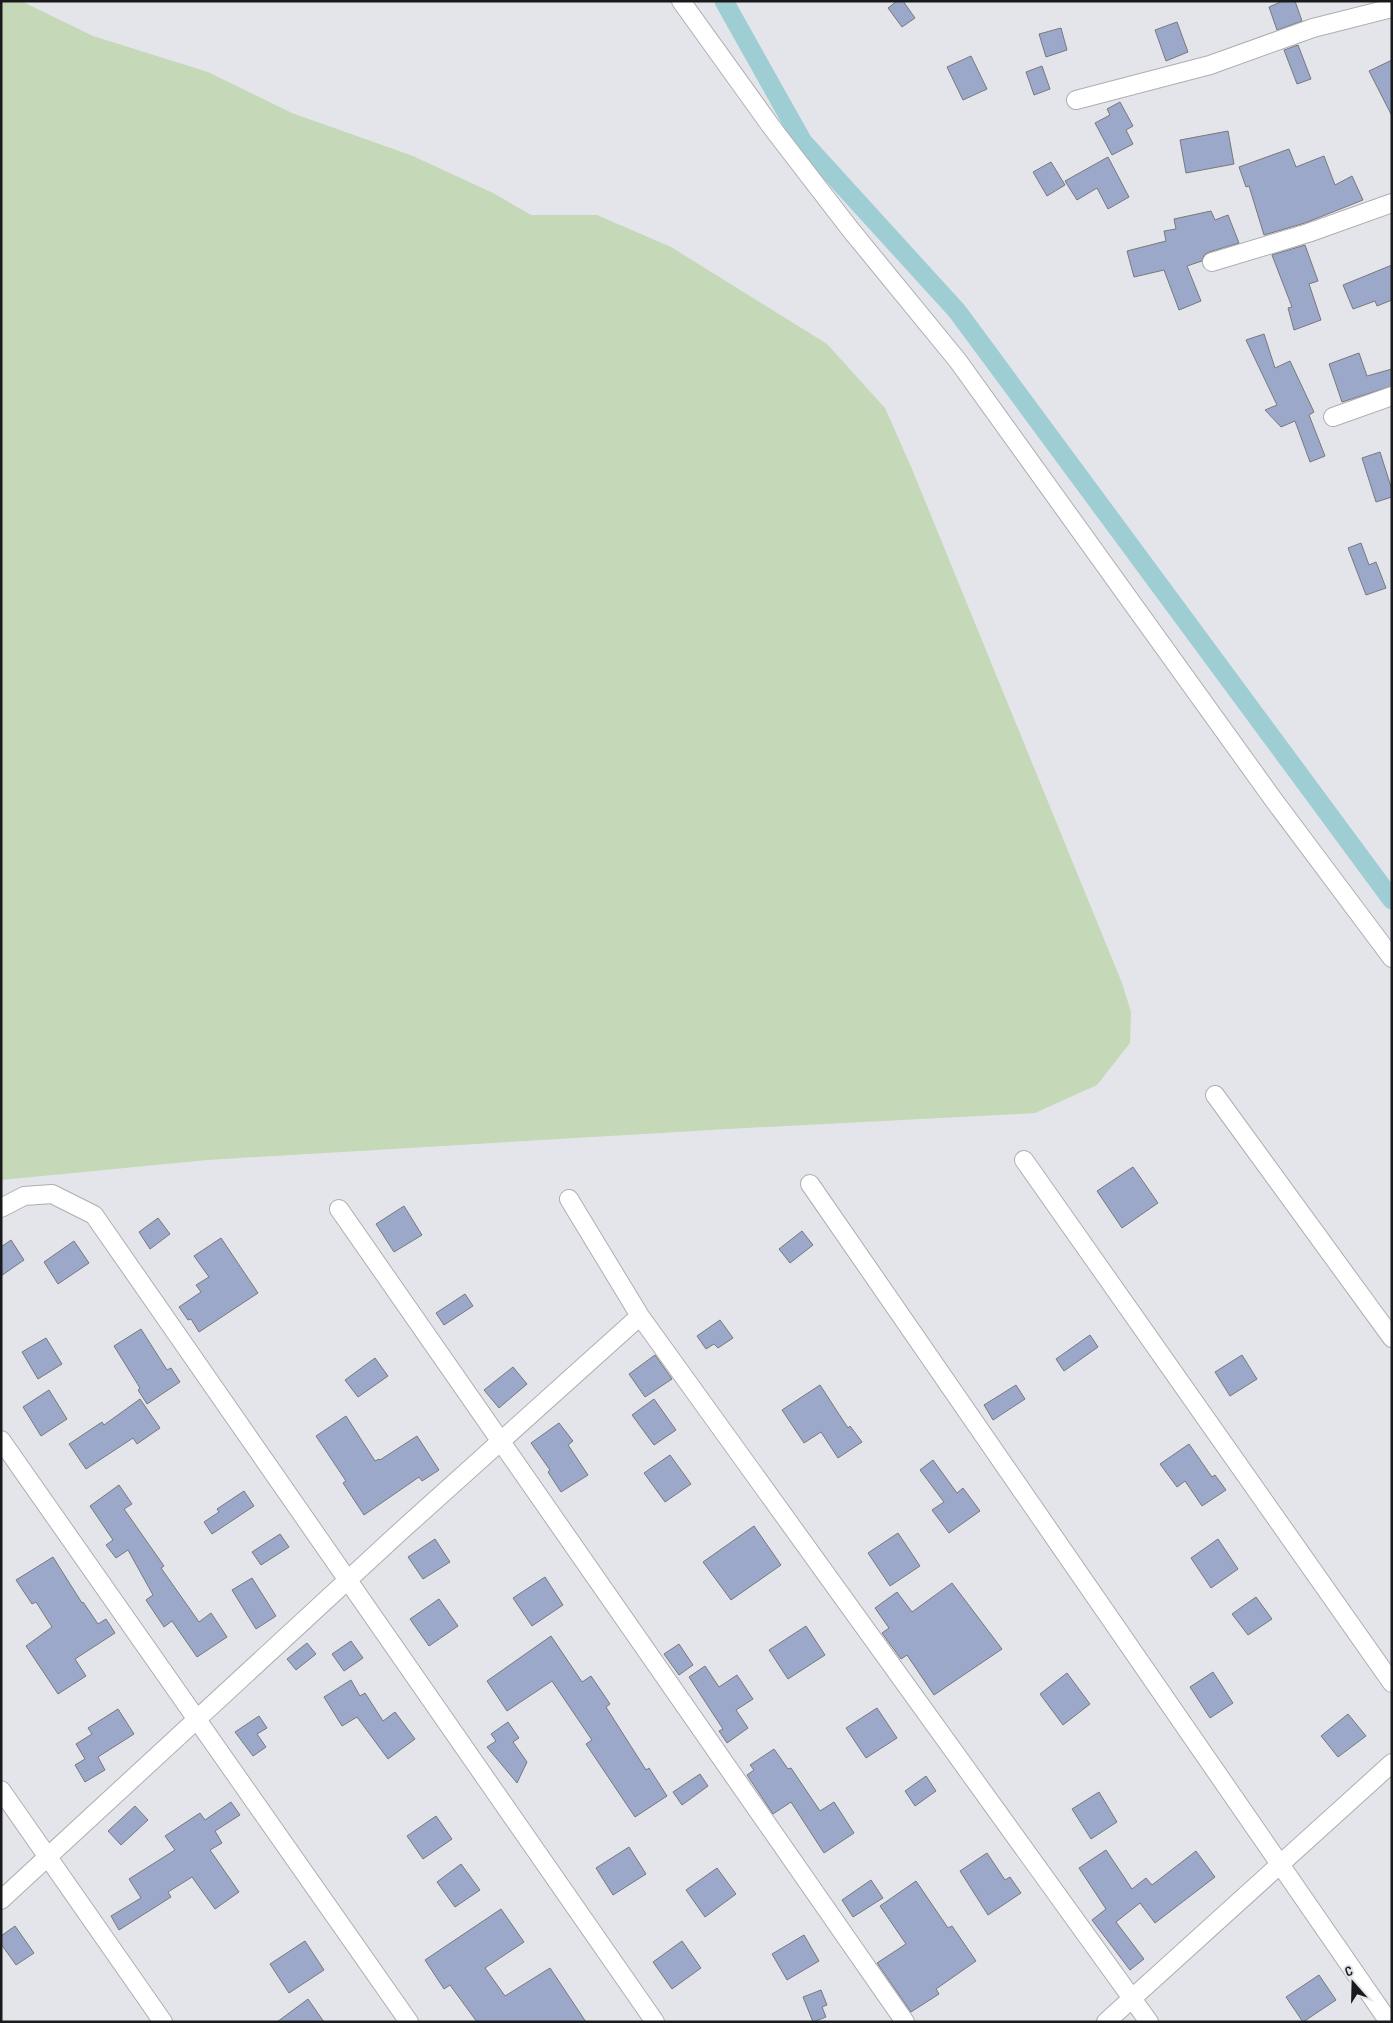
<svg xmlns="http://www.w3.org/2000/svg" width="1393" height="2023" font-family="'Sofia Sans Condensed',sans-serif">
	<rect width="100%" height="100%" fill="#e4e5ea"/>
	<!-- green -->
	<path fill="#c5d8b8" d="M1,1H21L93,36L208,72L292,113L413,156L493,193L531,215H597L671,247L827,344L885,408L912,469L1122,983L1131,1012L1130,1043L1097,1085L1035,1113L728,1129L207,1160L1,1180Z"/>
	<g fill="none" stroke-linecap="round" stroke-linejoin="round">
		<!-- canal -->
		<path stroke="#9eced3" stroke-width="19" d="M724,1L803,142L957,311L1392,900"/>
	</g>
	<!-- building -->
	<path fill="#9ba8c9" stroke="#77797c" d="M897,1H903L915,18L902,27L888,8Z
		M1283,1H1295L1302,21L1277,30L1269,7Z
		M1177,22L1188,52L1166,61L1155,30Z
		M1061,28L1067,50L1046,57L1039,34Z
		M1298,45L1311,79L1297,84L1284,50Z
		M971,56L987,89L963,100L947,67Z
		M1392,60V116L1369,71Z
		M1042,66L1050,89L1034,95L1026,72Z
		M1120,102L1133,126L1126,130L1133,144L1112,155L1095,123L1110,115L1107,109Z
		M1228,131L1234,164L1186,173L1180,140Z
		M1289,149L1296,167L1324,156L1335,185L1352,176L1363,200L1305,223L1264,235L1249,186L1246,187L1239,167Z
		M1108,157L1129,197L1108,209L1097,188L1077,200L1065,181Z
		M1051,162L1065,185L1047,196L1033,172Z
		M1211,211L1215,220L1228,215L1239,243L1209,252L1204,255L1202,261L1187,266L1201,301L1179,310L1164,270L1134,277L1127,251L1166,241L1164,231L1176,229L1174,219Z
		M1305,245L1318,281L1309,284L1321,320L1294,330L1288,308L1292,307L1272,255Z
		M1392,265V300L1377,306L1375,301L1353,309L1343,285Z
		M1264,334L1275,368L1290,361L1314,412L1309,415L1325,456L1310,462L1295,421L1281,427L1265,410L1277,405L1246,340Z
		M1359,353L1367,376L1392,369V386L1342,402L1329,364Z
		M1380,452L1392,490V497L1376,502L1362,458Z
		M1361,543L1369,565L1376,562L1386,588L1366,595L1348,548Z
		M1133,1167L1158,1203L1122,1228L1097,1191Z
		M404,1206L422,1235L394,1252L376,1224Z
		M158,1218L170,1234L150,1249L139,1232Z
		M802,1231L813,1245L790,1263L779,1249Z
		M221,1238L258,1293L199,1332L191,1319L188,1320L179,1307L201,1292L196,1285L209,1277L194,1256Z
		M11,1240L24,1260L1,1276V1247Z
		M74,1241L89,1263L58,1284L44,1262Z
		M465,1294L473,1306L444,1325L436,1313Z
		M720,1320L733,1338L718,1348L714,1344L706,1349L697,1336Z
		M141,1329L167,1370L171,1368L180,1382L147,1404L138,1390L140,1388L114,1346Z
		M1090,1335L1098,1347L1064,1371L1056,1359Z
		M46,1338L62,1364L38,1379L22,1352Z
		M655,1355L672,1379L645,1397L629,1374Z
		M1242,1355L1257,1379L1230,1396L1215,1372Z
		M375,1358L388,1376L358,1397L345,1380Z
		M513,1367L527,1384L499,1408L484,1390Z
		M820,1385L848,1428L850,1426L862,1442L838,1458L821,1432L804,1443L782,1410Z
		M1016,1385L1025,1399L993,1420L984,1405Z
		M49,1390L67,1419L41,1436L23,1407Z
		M140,1399L160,1428L137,1444L133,1438L86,1469L69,1444L102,1422L104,1425Z
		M654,1399L676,1430L654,1445L632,1415Z
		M346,1416L375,1461L379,1459L380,1460L417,1436L439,1470L422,1481L419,1477L364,1515L343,1483L346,1481L316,1436Z
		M559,1423L573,1441L568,1445L588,1475L561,1492L548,1472L550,1470L531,1443Z
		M1189,1444L1212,1477L1215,1475L1226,1490L1202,1506L1185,1481L1177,1487L1160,1464Z
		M670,1455L691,1484L665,1502L644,1473Z
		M933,1460L957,1493L963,1488L980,1511L949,1533L932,1510L944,1502L920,1470Z
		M119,1485L132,1504L124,1509L164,1566L161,1568L199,1622L211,1613L227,1637L197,1657L172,1621L164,1627L146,1600L153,1595L128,1550L116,1558L106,1545L113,1540L90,1506Z
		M244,1491L254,1506L212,1534L204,1522L219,1512L217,1509Z
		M754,1526L781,1565L731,1600L703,1562Z
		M898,1533L920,1566L890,1586L868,1553Z
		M280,1534L289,1547L261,1565L252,1552Z
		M435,1539L450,1562L423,1579L408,1557Z
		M1218,1539L1238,1569L1211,1588L1191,1558Z
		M53,1557L82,1603L83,1602L98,1624L106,1619L115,1633L75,1659L86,1676L58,1694L26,1646L52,1627L36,1602L32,1604L16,1580Z
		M545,1577L563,1605L532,1626L513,1598Z
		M252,1578L276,1616L256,1629L232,1590Z
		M952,1583L1002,1649L934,1695L907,1655L901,1659L882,1633L889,1628L875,1608L897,1592L912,1612Z
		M1256,1597L1272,1619L1248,1635L1232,1614Z
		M439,1599L458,1626L429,1646L410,1619Z
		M806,1626L825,1655L788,1679L769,1650Z
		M551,1636L582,1682L591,1676L610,1704L606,1707L646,1770L649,1768L667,1796L635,1817L586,1744L592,1740L552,1681L507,1711L487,1681Z
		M351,1641L363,1658L344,1671L332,1654Z
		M307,1643L316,1654L296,1670L287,1659Z
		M679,1644L693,1665L679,1675L664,1654Z
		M705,1666L719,1687L737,1675L753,1699L736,1710L748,1728L727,1743L719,1731L723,1729L689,1677Z
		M1213,1672L1233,1703L1210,1718L1190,1687Z
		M1067,1673L1090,1704L1063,1725L1040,1694Z
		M351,1680L360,1696L365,1693L383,1721L395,1712L415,1739L388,1759L357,1717L342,1726L324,1697Z
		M877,1708L897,1738L866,1758L846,1728Z
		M118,1709L134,1734L98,1757L105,1770L85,1782L75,1765L85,1759L76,1744L92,1734L88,1728Z
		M1348,1714L1366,1736L1338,1757L1321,1736Z
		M259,1716L267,1728L257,1734L266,1747L253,1756L235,1732Z
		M508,1722L519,1738L513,1742L527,1762L517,1783L487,1747L496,1741L491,1734Z
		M774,1749L788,1769L791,1768L820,1811L834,1802L854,1833L824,1853L791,1802L773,1814L747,1775L754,1770L750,1765Z
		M700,1774L708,1786L682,1805L673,1792Z
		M926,1776L936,1791L915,1806L905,1791Z
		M1099,1792L1117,1822L1091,1839L1072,1809Z
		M231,1802L240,1815L215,1831L222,1843L210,1850L239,1892L215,1909L192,1877L168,1892L171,1897L119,1930L111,1916L141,1898L129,1879L175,1850L165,1836L200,1813L205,1820Z
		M135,1806L148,1820L121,1845L108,1831Z
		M436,1816L452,1839L423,1859L407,1836Z
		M629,1847L646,1874L613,1895L596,1868Z
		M1106,1850L1132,1889L1146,1878L1152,1885L1196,1851L1215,1877L1155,1923L1140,1903L1116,1922L1144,1959L1130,1970L1092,1920L1106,1909L1079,1868Z
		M987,1853L1005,1880L1010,1877L1021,1893L988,1915L960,1871Z
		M461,1864L480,1890L455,1907L437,1882Z
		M717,1868L736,1894L705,1917L686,1890Z
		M871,1880L883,1898L853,1917L842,1900Z
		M916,1881L948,1928L952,1926L976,1961L936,1989L939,1994L911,2012L877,1963L906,1944L880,1906Z
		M501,1909L524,1942L485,1968L505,1996L550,1968L586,2022H477L450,1985L444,1989L425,1960Z
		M15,1926L34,1953L16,1965L1,1944V1936Z
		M804,1935L819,1961L787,1980L772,1954Z
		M305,1941L324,1970L289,1993L270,1964Z
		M682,1941L701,1968L672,1989L653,1962Z
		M1319,1975L1336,2000L1303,2022L1286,1997Z
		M821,1990L827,2005L822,2007L826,2017L813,2022L803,1997Z
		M308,1999L324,2022H277Z"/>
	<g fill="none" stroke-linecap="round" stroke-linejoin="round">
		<defs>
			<path id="minor" d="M681,1L773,129L850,229L958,361L1273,799L1392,958
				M1076,100L1210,65L1313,28L1392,8
				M1212,262L1308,233L1392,203
				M1333,417L1392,396
				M1215,1095L1392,1338
				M1024,1160L1392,1683
				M810,1184L1389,2022
				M569,1199L640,1316L1149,2022
				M1,1208L24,1196L52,1194L94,1215L655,2022
				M339,1209L905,2022
				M1,1440L409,2022
				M1,1790L163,2022
				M1,1900L402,1530L640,1316
				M1106,2022L1392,1763"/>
		</defs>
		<!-- minor casing -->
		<use href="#minor" stroke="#adaeb2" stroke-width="20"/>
		<!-- minor -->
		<use href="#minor" stroke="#fff" stroke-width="18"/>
	</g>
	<!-- border -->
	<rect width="1393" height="2023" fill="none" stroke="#191a1b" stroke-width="5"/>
	<!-- north arrow -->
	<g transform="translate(1353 1983) rotate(340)" stroke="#e4e5ea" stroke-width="4" paint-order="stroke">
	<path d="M0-4L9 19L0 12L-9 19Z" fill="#191a1b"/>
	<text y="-8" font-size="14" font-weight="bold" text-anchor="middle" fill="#191a1b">С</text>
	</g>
</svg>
